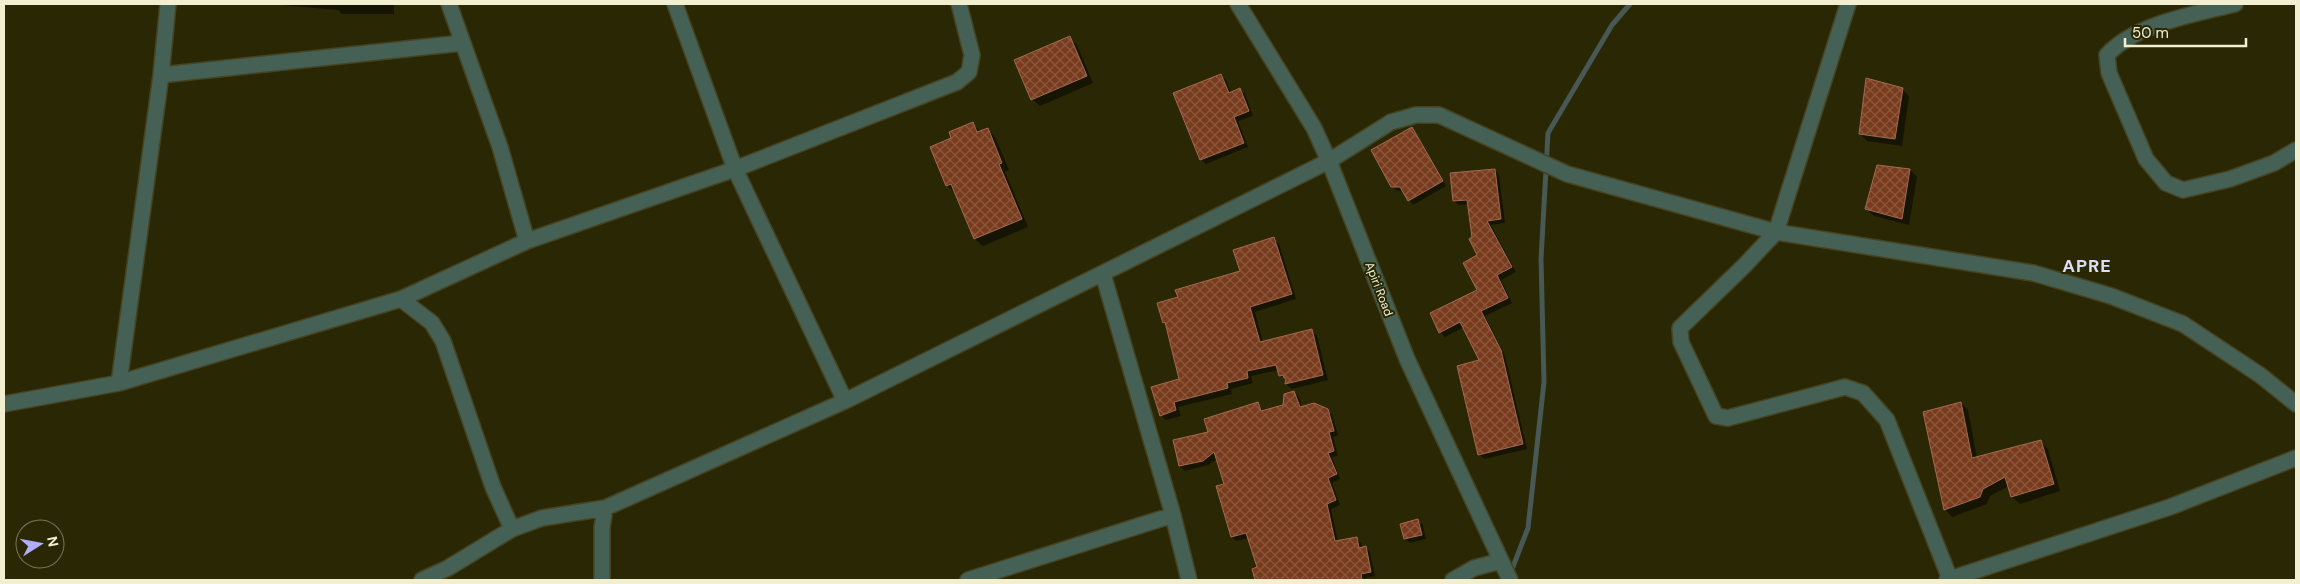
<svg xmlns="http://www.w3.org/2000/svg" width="2300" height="584" font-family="'DM Sans',sans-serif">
	<defs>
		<pattern id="building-cross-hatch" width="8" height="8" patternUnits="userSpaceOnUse" patternTransform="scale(1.25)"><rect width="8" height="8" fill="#793b1d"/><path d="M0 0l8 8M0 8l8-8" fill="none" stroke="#8c583d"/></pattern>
	</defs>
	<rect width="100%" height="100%" fill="#2a2705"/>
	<!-- shadow -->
	<path fill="#0007" d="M269,4H394V14H342L338,10Z
		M1070,38L1077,45L1093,83L1040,106L1032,99Z
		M1221,75L1226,80L1231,93L1240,90L1245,94L1253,116L1238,121L1248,147L1206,164L1201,159Z
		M1902,89L1909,96L1902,146L1867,141L1860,134Z
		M973,124L981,132L988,129L995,137L1009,170L1005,172L1028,227L983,246L975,239L955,192L947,185L953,139Z
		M1412,129L1446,186L1413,205L1404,191H1397L1392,186Z
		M1495,170L1499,175L1505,223L1491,225L1516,272L1501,280L1512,303L1485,316L1505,356L1527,449L1484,459L1480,455L1458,367L1481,361L1464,327L1445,337L1440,332L1479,290V255L1469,204L1459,205L1454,201Z
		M1910,170L1917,177L1909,225L1874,216L1866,209Z
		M1273,239L1279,244L1296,299L1255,312L1263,343L1312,331L1317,336L1328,380L1292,389L1286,384L1287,380L1280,375L1279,370L1251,376L1253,383L1231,389L1232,394L1178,407L1181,416L1166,420L1161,415L1181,379L1167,325L1164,322L1179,298L1241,272Z
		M1294,392L1299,397L1302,408L1327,410L1332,415L1338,435L1333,437L1338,456L1332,457L1340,479L1332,483L1340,505L1331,509L1338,542L1356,538L1361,543L1362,548H1366L1370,552L1375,576L1365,578V580H1250L1256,578L1259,568L1249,538L1236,541L1232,537L1226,484L1218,458L1208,465L1185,471L1180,466L1210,433L1258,404L1264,412L1284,406Z
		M1961,403L1968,410L1977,458L2040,441L2048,449L2060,491L2020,504L2012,497L2009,486L1990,496L1987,504L1952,517L1945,509Z
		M1418,521L1423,525L1426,539L1410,543L1405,539Z"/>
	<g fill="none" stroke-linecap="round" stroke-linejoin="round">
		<!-- stream -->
		<path stroke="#485855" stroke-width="5" d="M1511,572L1528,528L1544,382L1541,259L1548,133L1612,25L1630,4"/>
	</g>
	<!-- building -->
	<path fill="url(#building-cross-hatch)" stroke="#a56a4f" d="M1070,36L1087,76L1031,100L1014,60Z
		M1221,74L1229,93L1240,88L1249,111L1234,117L1244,143L1200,160L1173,93Z
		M1866,78L1903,88L1895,139L1859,134Z
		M973,122L977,132L988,128L1002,163L999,164L1022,219L974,239L951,184L946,186L930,147L951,138L949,132Z
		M1412,127L1443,181L1408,201L1400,187H1391L1371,150Z
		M1877,165L1910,169L1902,219L1865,209Z
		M1495,169L1501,219L1487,221L1512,267L1497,275L1508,298L1481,311L1501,350L1523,444L1478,455L1457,366L1479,360L1460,322L1439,333L1430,313L1477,290L1463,263L1477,255L1469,239L1472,237L1467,200L1453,201L1450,173Z
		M1274,237L1292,294L1250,307L1260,342L1312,329L1323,375L1285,384L1286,378H1284L1283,375L1279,376L1276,365L1247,371L1248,378L1227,383L1228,388L1174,402L1176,410L1160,416L1151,387L1179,379L1165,322L1163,323L1157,303L1178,297L1175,290L1240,271L1233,250Z
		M1294,391L1300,407L1314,403L1328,409L1334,431L1329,432L1334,451L1328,453L1337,474L1328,478L1336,500L1327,504L1335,541L1357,537L1359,548L1366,546L1371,572L1361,574L1362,580H1255L1252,569L1257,567L1246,533L1231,537L1216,486L1224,484L1214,452L1203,461L1179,466L1173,440L1208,432L1204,419L1258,402L1261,411L1283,405L1284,394Z
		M1961,402L1972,458L2041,440L2054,484L2011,497L2005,477L1983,489L1980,497L1944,510L1923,412Z
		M1418,519L1422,535L1404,539L1400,524Z"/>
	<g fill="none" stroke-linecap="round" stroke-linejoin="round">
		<defs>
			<path id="minor" d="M449,4L500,147L527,241
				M675,4L735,169L845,401
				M1238,4L1314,128L1329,161L1407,359L1510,580
				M1848,4L1776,232L1745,265L1680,328L1681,342L1716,416L1728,418L1845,387L1863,393L1887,420L1950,579
				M2235,4C2195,14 2135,24 2107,55L2109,73L2146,159L2166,183L2183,190L2230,179L2274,163L2296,150
				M161,75L462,43
				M1103,274L1173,515L1189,580
				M401,299L527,241L735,169L957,82L969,72L972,55L959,4
				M119,383L161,75L168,4
				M4,404L119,383L401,299L432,323L443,341L493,487L512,529
				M422,580L448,568L512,529L542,518L605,508L845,401L1329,161L1391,122L1416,115H1439L1567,174L1776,232L2033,273L2111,296L2183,324L2260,375L2296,404
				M602,580V528L605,508
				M968,580L1173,515
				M1453,580L1474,568L1501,561
				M1947,580L2170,507L2296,458"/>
		</defs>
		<!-- minor casing -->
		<use href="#minor" stroke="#464321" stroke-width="18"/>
		<!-- minor -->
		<use href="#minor" stroke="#456054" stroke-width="15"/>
	</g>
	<g text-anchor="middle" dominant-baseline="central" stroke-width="4" stroke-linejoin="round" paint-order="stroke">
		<!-- street labels -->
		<g font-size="12" fill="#f1efcf" stroke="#2a2705">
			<text transform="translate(1379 289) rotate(69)">Apiri Road</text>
		</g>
		<!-- district labels -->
		<g font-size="18" font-weight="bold" letter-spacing="1" fill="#ddddfa" stroke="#2a2705">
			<text x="2087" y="266">APRE</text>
		</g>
	</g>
	<!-- border -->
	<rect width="2300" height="584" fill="none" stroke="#f1efcf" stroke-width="10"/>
	<!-- north arrow -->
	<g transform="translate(40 544) rotate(79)"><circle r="24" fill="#2a2705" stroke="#7a7756"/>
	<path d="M0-4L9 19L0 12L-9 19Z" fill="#b0aefa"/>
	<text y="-8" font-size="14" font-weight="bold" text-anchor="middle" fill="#f1efcf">N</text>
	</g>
	<!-- scale -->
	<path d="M2125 38v8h121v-8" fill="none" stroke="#f1efcf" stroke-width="2.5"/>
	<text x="2132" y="38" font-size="15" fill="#f1efcf" stroke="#2a2705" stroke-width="4" paint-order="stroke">50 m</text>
</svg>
